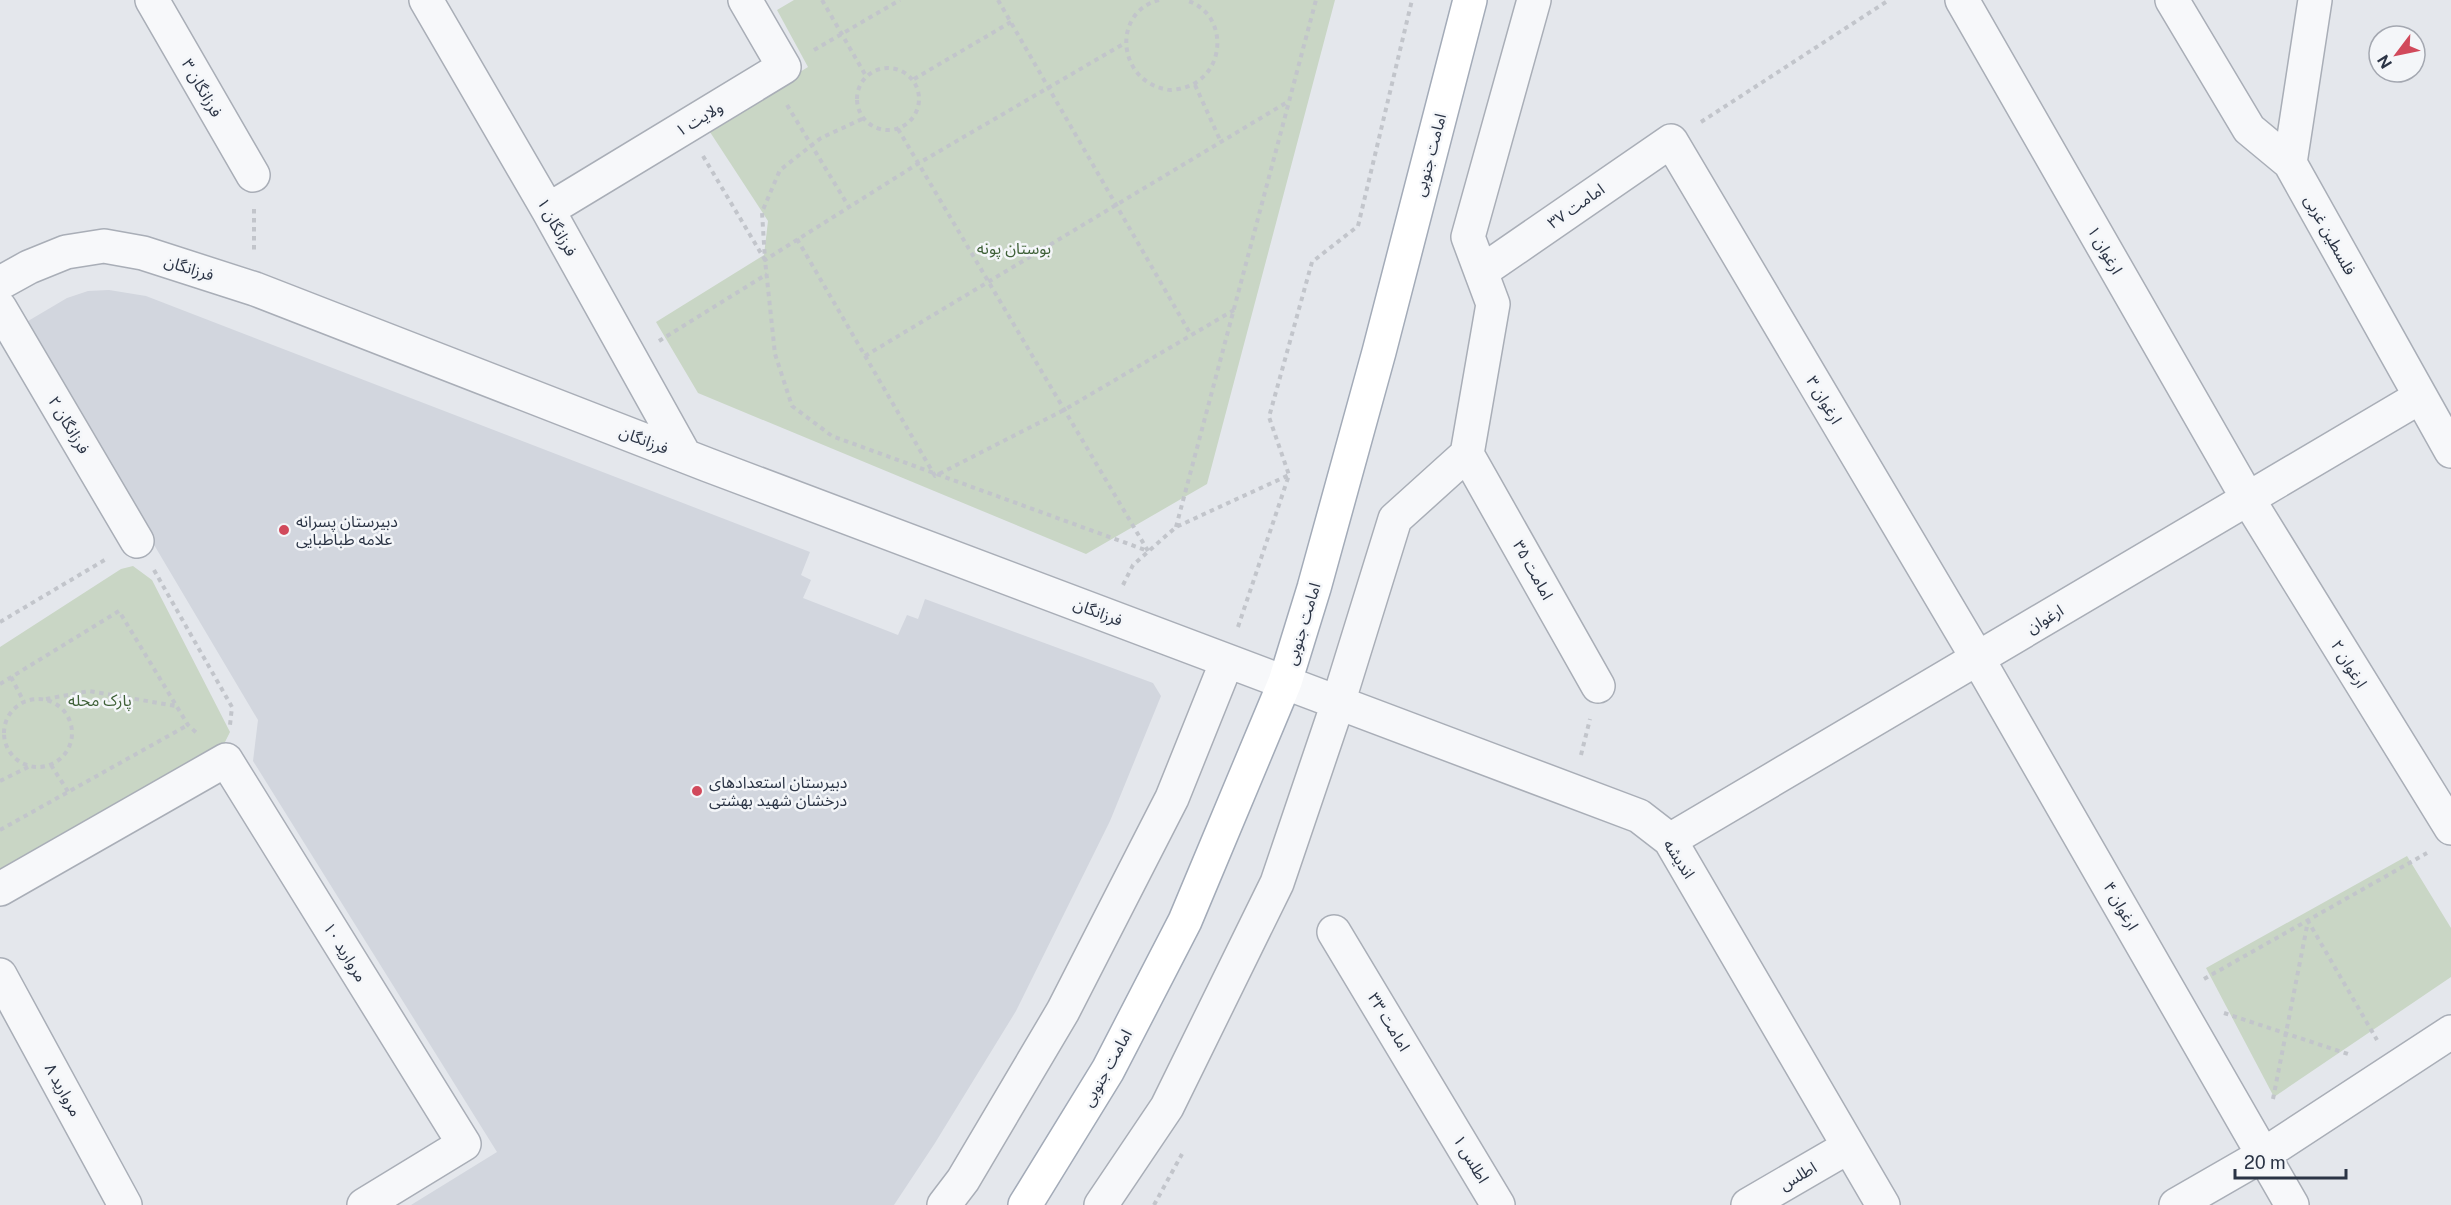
<svg xmlns="http://www.w3.org/2000/svg" width="2451" height="1205" font-family="'Public Sans','Noto Sans Arabic',sans-serif">
	<rect width="100%" height="100%" fill="#e4e7ec"/>
	<!-- built -->
	<path fill="#d2d6de" d="M109,290L146,296L810,552L801,575L811,580L803,598L898,635L907,615L918,619L925,599L1153,683L1161,696L1110,821L1016,1011L935,1143L894,1205H411L497,1152L253,761L258,720L23,324L67,298L88,291Z"/>
	<!-- green -->
	<path fill="#c9d6c5" d="M794,0H1335L1207,484L1086,554L698,393L656,322L764,255L768,221L708,129L808,67L777,10Z
		M133,566L152,580L230,732L224,744L0,871V647L121,569Z
		M2407,856L2451,928V977L2274,1097L2206,968Z"/>
	<g fill="none" stroke-linecap="round" stroke-linejoin="round">
		<defs>
			<path id="minor" d="M152,0L253,175
				M426,0L548,210L685,456
				M1962,0L2248,499L2451,828
				M2172,0L2249,129L2290,163
				M2315,0L2290,163L2451,451
				M548,210L784,67L745,0
				M1481,272L1671,141L1978,659L2292,1205
				M0,283L29,267L66,252L104,246L143,253L255,289L708,465L1639,816L1670,840L1883,1205
				M0,308L137,541
				M1467,454L1598,686
				M1670,840L2420,397
				M0,889L226,760L464,1144L364,1205
				M1334,932L1498,1205
				M0,975L125,1205
				M944,1205L963,1180L1063,1011L1172,798L1227,661
				M1101,1205L1167,1107L1277,883L1338,703L1395,519L1467,454L1493,304L1468,237L1534,0
				M1748,1205L1848,1147
				M2176,1205L2263,1155L2451,1032"/>
			<path id="major" d="M1025,1205L1108,1070L1185,921L1285,682L1314,588L1379,352L1470,0"/>
		</defs>
		<!-- minor casing -->
		<use href="#minor" stroke="#a9aeb7" stroke-width="36"/>
		<!-- major casing -->
		<use href="#major" stroke="#a3abb8" stroke-width="36"/>
		<!-- path -->
		<path stroke="#c2c5cb" stroke-width="4" stroke-dasharray="4.5 4.5" stroke-linecap="butt" d="M822,0L866,76
			M998,0L1191,335
			M1159,0C1110,13 1118,84 1170,90C1174,90 1179,89 1183,88C1228,76 1229,12 1185,0
			M814,50L900,0
			M857 99a31 31 0 1 1 62 0a31 31 0 1 1-62 0Z
			M914,79L1011,22
			M1195,85L1221,142
			M787,105L849,207
			M862,119L821,138L780,170L762,212L765,260L919,163L1125,43
			M1701,122L1889,0
			M898,129L1148,551
			M703,156L765,260L775,354L792,406L832,436L1148,551
			M254,209V252
			M797,239L935,476L1064,410L1234,310
			M659,341L767,274
			M865,356L1289,101
			M1176,527L1316,0
			M154,570L232,707L230,725
			M1123,585L1133,565L1176,527L1289,475
			M0,622L108,558
			M1238,627L1289,475L1269,417L1312,262L1358,226L1412,0
			M11,677L24,702
			M0,684L119,611L188,725L199,735
			M46,699L89,691L176,706
			M4 733a34 34 0 1 1 68 0a34 34 0 1 1-68 0Z
			M1581,755L1590,719
			M51,765L69,793
			M0,781L30,766
			M0,830L188,725
			M2204,979L2427,853
			M2224,1013L2351,1055
			M2273,1099L2308,921L2377,1040
			M1154,1205L1182,1154"/>
		<!-- minor -->
		<use href="#minor" stroke="#f7f8fa" stroke-width="33"/>
		<!-- major -->
		<use href="#major" stroke="#fff" stroke-width="33"/>
	</g>
	<!-- markers -->
	<g fill="#d1495b" stroke="#f4f6f9" stroke-width="2">
		<circle cx="284" cy="530" r="6"/>
		<circle cx="697" cy="791" r="6"/>
	</g>
	<g text-anchor="middle" dominant-baseline="central" stroke-width="5" stroke-linejoin="round" paint-order="stroke">
		<!-- street labels -->
		<g font-size="16" fill="#2b3445" stroke="#f4f6f9">
			<text transform="translate(202 88) rotate(60)">فرزانگان ۳</text>
			<text transform="translate(699 119) rotate(-31)">ولایت ۱</text>
			<text transform="translate(1430 155) rotate(-75)">امامت جنوبی</text>
			<text transform="translate(1576 206) rotate(-35)">امامت ۳۷</text>
			<text transform="translate(557 227) rotate(61)">فرزانگان ۱</text>
			<text transform="translate(2330 235) rotate(61)">فلسطین غربی</text>
			<text transform="translate(2105 250) rotate(60)">ارغوان ۱</text>
			<text transform="translate(189 268) rotate(18)">فرزانگان</text>
			<text transform="translate(1824 400) rotate(59)">ارغوان ۳</text>
			<text transform="translate(69 425) rotate(59)">فرزانگان ۲</text>
			<text transform="translate(644 440) rotate(21)">فرزانگان</text>
			<text transform="translate(1533 570) rotate(61)">امامت ۳۵</text>
			<text transform="translate(1098 612) rotate(21)">فرزانگان</text>
			<text transform="translate(2045 619) rotate(-31)">ارغوان</text>
			<text transform="translate(1303 624) rotate(-73)">امامت جنوبی</text>
			<text transform="translate(2349 664) rotate(58)">ارغوان ۲</text>
			<text transform="translate(1679 859) rotate(57)">اندیشه</text>
			<text transform="translate(2121 906) rotate(60)">ارغوان ۴</text>
			<text transform="translate(345 952) rotate(58)">مروارید ۱۰</text>
			<text transform="translate(1389 1022) rotate(59)">امامت ۳۳</text>
			<text transform="translate(1107 1068) rotate(-61)">امامت جنوبی</text>
			<text transform="translate(63 1090) rotate(61)">مروارید ۸</text>
			<text transform="translate(1471 1159) rotate(59)">اطلس ۱</text>
			<text transform="translate(1798 1176) rotate(-30)">اطلس</text>
		</g>
		<!-- park labels -->
		<g font-size="16" fill="#3f6138" stroke="#f4f6f9">
			<text x="1014" y="248">بوستان پونه</text>
			<text x="100" y="700">پارک محله</text>
		</g>
		<!-- poi labels -->
		<g font-size="16" fill="#2b3445" stroke="#f4f6f9" text-anchor="start">
			<text x="296" y="521">دبیرستان پسرانه<tspan x="296" dy="18">علامه طباطبایی</tspan></text>
			<text x="709" y="782">دبیرستان استعدادهای<tspan x="709" dy="18">درخشان شهید بهشتی</tspan></text>
		</g>
	</g>
	<!-- north arrow -->
	<g transform="translate(2397 54) rotate(238)"><circle r="28" fill="#f4f6f9" stroke="#a4a8b1" stroke-width="1.5"/>
	<path d="M0-4.5L10 22L0 15L-10 22Z" fill="#d1495b"/>
	<text y="-9" font-size="16" font-weight="bold" text-anchor="middle" fill="#2b3445">N</text>
	</g>
	<!-- scale -->
	<path d="M2235 1169v9h111v-9" fill="none" stroke="#2b3445" stroke-width="3"/>
	<text x="2244" y="1169" font-size="18" fill="#2b3445" stroke="#f4f6f9" stroke-width="4.5" paint-order="stroke">20 m</text>
</svg>
